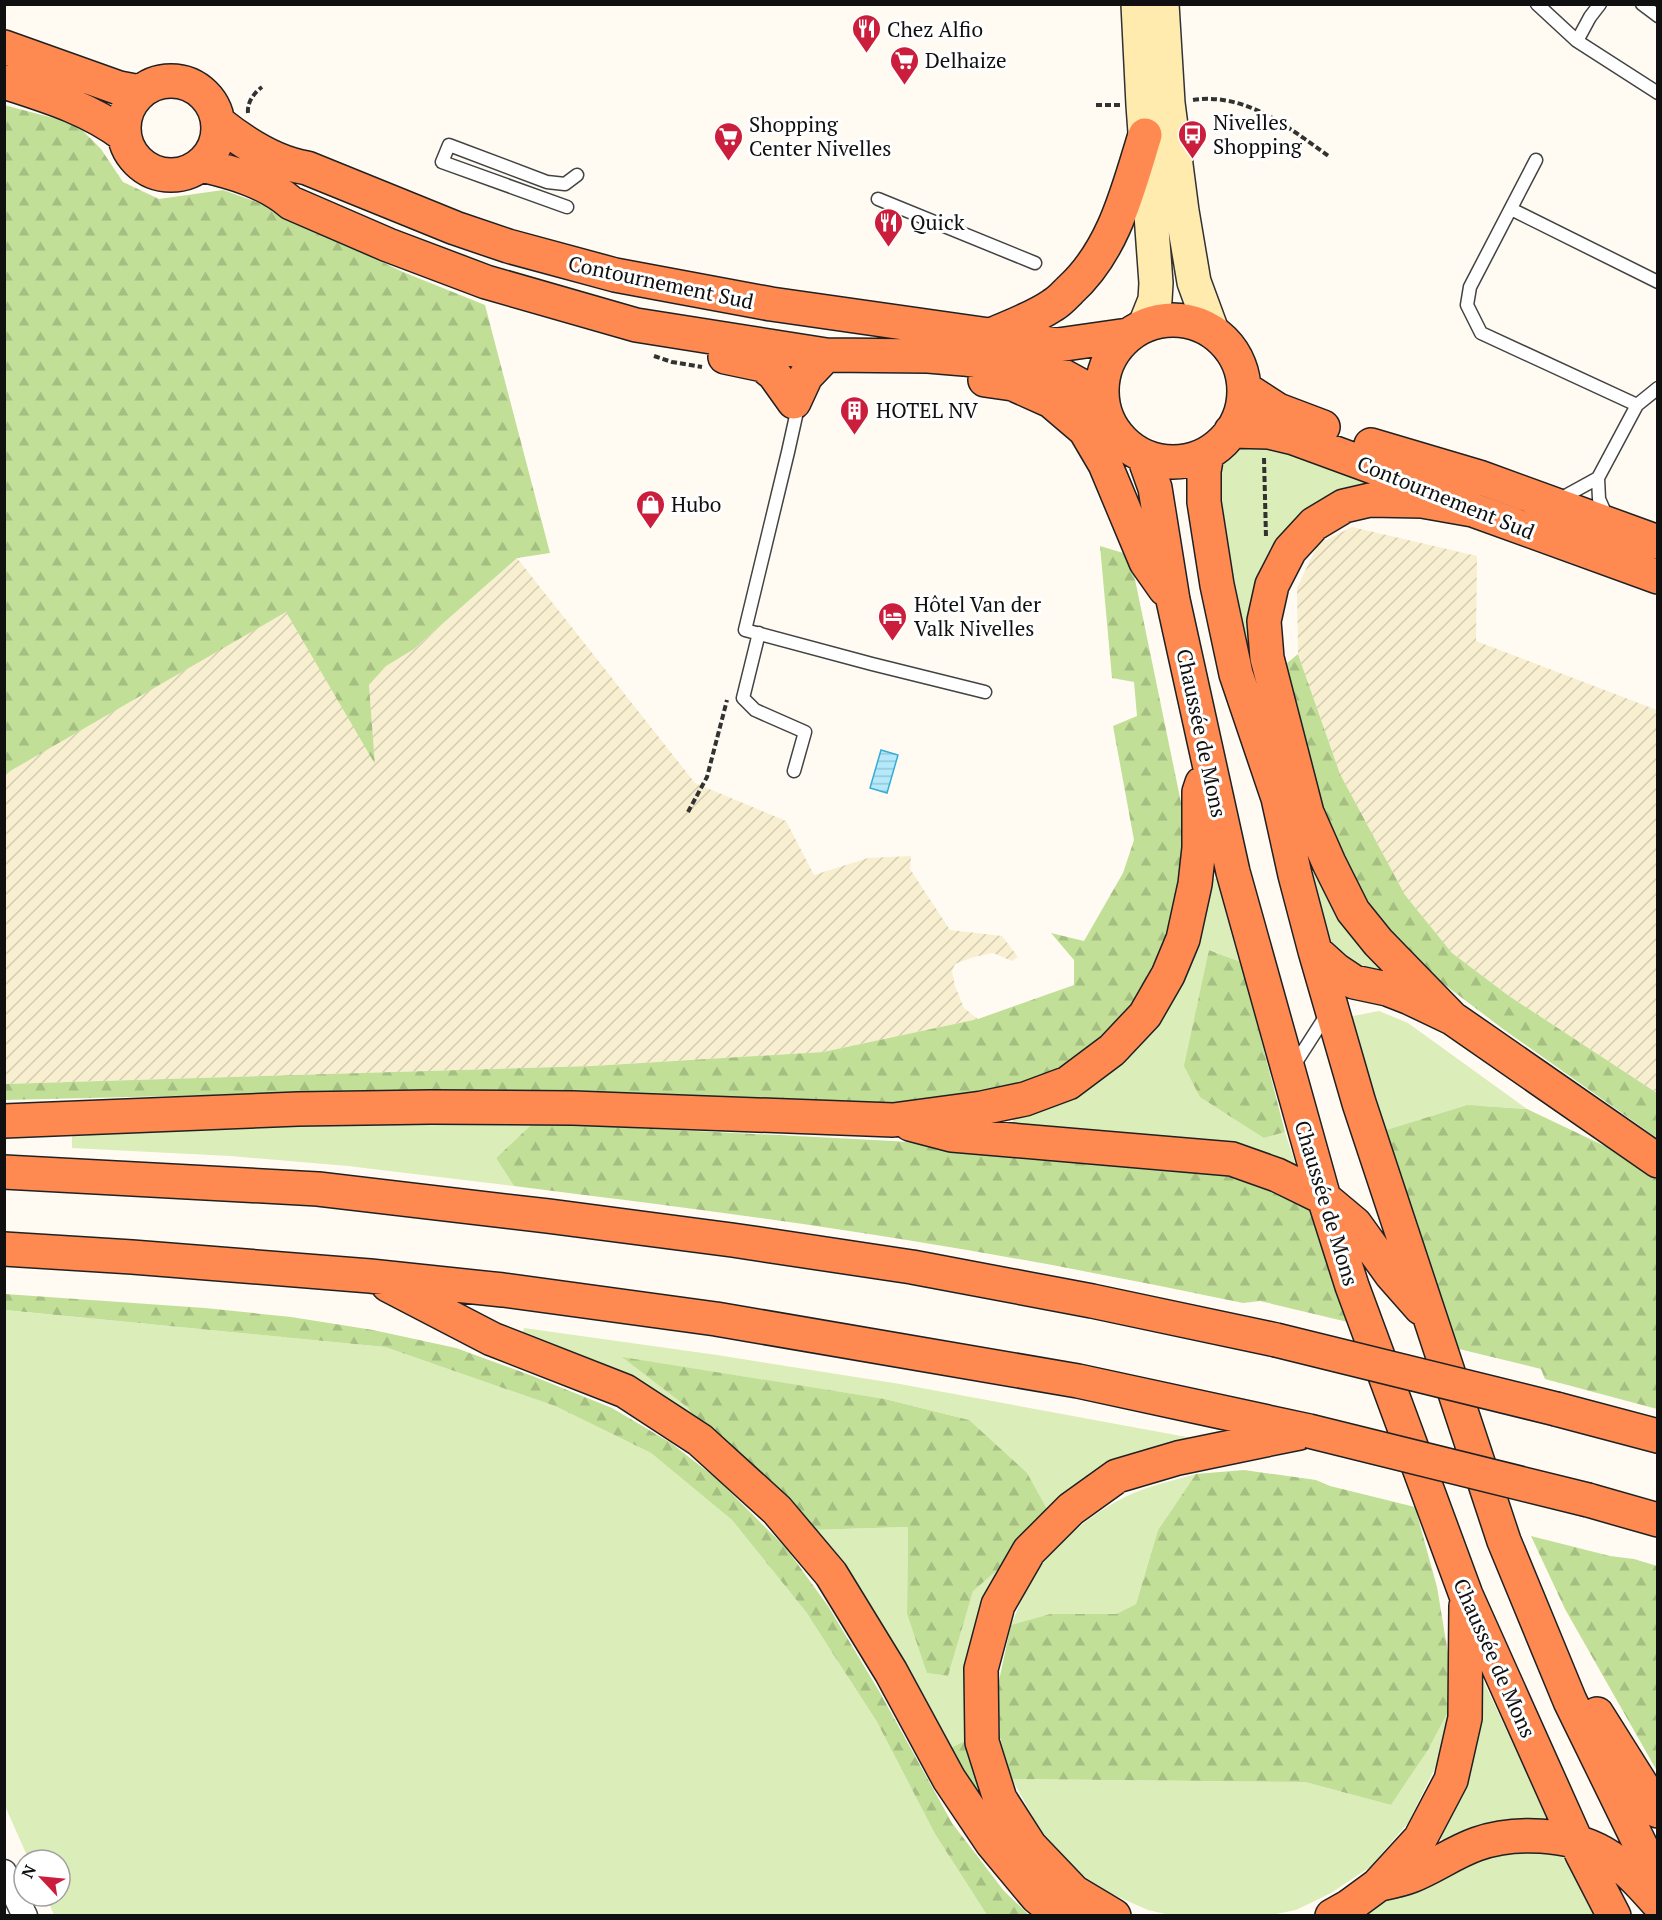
<svg xmlns="http://www.w3.org/2000/svg" width="1662" height="1920" font-family="'PT Serif',serif">
	<defs>
		<pattern id="farmland-furrows" width="10" height="10" patternUnits="userSpaceOnUse" patternTransform="scale(1.5)"><rect width="10" height="10" fill="#f8efd0"/><path d="M-1 1l2-2M0 10L10 0M9 11l2-2" fill="none" stroke="#d4ccb2"/></pattern>
		<pattern id="forest-firs" width="22" height="20" patternUnits="userSpaceOnUse" patternTransform="scale(1.5)"><rect width="22" height="20" fill="#c1df97"/><path d="M5 1l3.5 6h-7zM16 11l3.5 6h-7z" fill="#a5be81"/></pattern>
		<pattern id="water-rules" width="6" height="5" patternUnits="userSpaceOnUse" patternTransform="scale(1.5)"><rect width="6" height="5" fill="#b3e9fa"/><path d="M0 2.5h6" fill="none" stroke="#99c7d5"/></pattern>
	</defs>
	<rect width="100%" height="100%" fill="#fffbf3"/>
	<!-- farmland -->
	<path fill="url(#farmland-furrows)" d="M1352,527L1477,556L1476,641L1657,710V1093L1509,996L1452,953L1405,895L1340,774L1298,654L1297,588L1318,544Z
		M517,558L695,783L786,821L814,875L868,858L911,856L910,869L950,930L1002,936L1018,957L1012,961L993,953L974,957L955,964L952,971L955,986L964,1008L978,1019L823,1052L592,1066L5,1084L4,774L286,611L375,762L369,685L386,665L414,649Z"/>
	<!-- grass -->
	<path fill="#dbedb8" d="M1254,440L1405,487L1362,494L1269,570L1294,793L1398,976L1361,977L1323,940L1246,661L1223,557L1218,470L1230,450Z
		M1218,877L1241,962L1210,950L1264,1138L1285,1132L1296,1166L1290,1171L1013,1129V1116L1086,1087L1211,880Z
		M1379,1011L1408,1023L1527,1109L1467,1105L1383,1131L1348,1017Z
		M461,1123L531,1125L496,1158L514,1186L348,1166L230,1156L72,1148V1133L244,1124Z
		M4,1310L385,1347L555,1406L651,1453L732,1520L806,1612L877,1722L935,1834L987,1915H54L46,1896H60V1860H29L5,1806Z
		M524,1328L717,1355L900,1384L1192,1438L1049,1513L969,1420L885,1399L624,1358L687,1407L708,1436L521,1339Z
		M1196,1474L1158,1530L1136,1604L1116,1614H1050L1011,1625C1018,1610 1023,1593 1032,1579C1054,1544 1088,1516 1125,1497C1147,1486 1172,1481 1196,1474Z
		M908,1527L907,1614L928,1673L948,1676L973,1590L1010,1559L969,1739L944,1751L810,1530Z
		M1482,1678L1549,1821L1447,1843L1440,1838V1829L1475,1727Z
		M1449,1710L1436,1766L1408,1823L1370,1867L1331,1893L1296,1910L1271,1915H1170L1148,1910L1114,1895L1085,1877L1047,1843L1012,1779L1305,1782L1391,1805L1428,1750Z
		M1489,1847H1562L1597,1916H1354Z"/>
	<!-- forest -->
	<path fill="url(#forest-firs)" d="M4,105L76,124L101,149L123,182L159,199L223,190L262,204L403,272L485,305L550,553L517,558L414,649L386,666L369,685L375,764L286,612L5,774Z
		M1100,546L1130,555L1184,817L1181,870L1168,929L1142,990L1111,1032L1064,1068L1030,1081L979,1093L912,1104L295,1093L5,1100L4,1084L592,1066L823,1052L978,1019L1074,985V960L1051,933L1084,941L1123,873L1134,840L1113,726L1137,716L1134,682L1112,678Z
		M1298,654L1340,774L1405,895L1452,953L1509,996L1657,1093V1138L1503,1029L1420,966L1368,903L1328,826L1280,669Z
		M1209,950L1241,962L1285,1132L1264,1138L1200,1097L1184,1066Z
		M1467,1105L1527,1109L1611,1149L1657,1180V1409L1545,1379L1541,1369L1455,1348L1383,1131Z
		M531,1125H577L893,1141L1099,1157L1238,1171L1313,1202L1352,1323L1260,1301L1243,1303C1133,1280 1024,1259 913,1241C781,1219 647,1203 514,1186L496,1158Z
		M5,1294L205,1308L291,1317L373,1330L456,1348L530,1375L612,1408L671,1443L717,1479L786,1548L828,1606L879,1691L952,1823L1004,1891L1029,1915H987L935,1834L877,1722L806,1612L732,1520L651,1453L555,1406L385,1347L5,1310Z
		M622,1357L885,1399L969,1420L1027,1473L1049,1513L1010,1559L973,1591L948,1676L927,1673L907,1614L908,1527L810,1530L708,1436L687,1407Z
		M1244,1470L1316,1480L1330,1486L1415,1507L1437,1587L1449,1659V1710L1428,1750L1391,1805L1305,1782L1012,1779L1000,1738L998,1685L1011,1625L1050,1614H1116L1136,1604L1158,1530L1196,1474Z
		M1531,1536L1610,1556L1634,1559L1657,1566V1771L1565,1609Z
		M969,1739L1092,1915H1072L944,1751Z"/>
	<!-- water -->
	<path fill="url(#water-rules)" stroke="#35acd7" stroke-width="1.5" d="M881,750L898,755L887,793L870,788Z"/>
	<g fill="none" stroke-linecap="round" stroke-linejoin="round">
		<defs>
			<path id="lane" d="M1537,4L1577,41L1658,93
				M1642,4L1658,16
				M1577,41L1590,17L1600,4
				M1536,160L1470,287L1467,305L1481,333L1637,405
				M878,199L1035,263
				M567,207L442,162L449,145L547,182L565,184L577,175
				M1511,209L1658,282
				M794,403L796,416L788,452L745,630L872,664L985,692
				M1598,478L1599,499L1607,517
				M1558,500L1598,478L1637,405L1658,388
				M759,633L743,698L755,710L805,732L794,771
				M1293,1067L1327,1014"/>
			<path id="street" d="M4,1872L25,1916"/>
			<path id="secondary" d="M1138,4L1143,105L1156,283L1155,300L1145,325
				M1162,4L1168,103L1182,211L1194,282L1212,331"/>
			<path id="highway" d="M4,47L119,88L140,92
				M124 128a47 47 0 1 1 94 0a47 47 0 1 1-94 0Z
				M4,82C47,96 88,108 124,135
				M219,123C244,143 274,163 307,168L455,228L508,246L615,275L771,304L1058,345L1128,335
				M201,165C232,172 267,182 291,203L388,245L486,282L636,325L826,355L928,356L964,359L1038,369L1056,372L1087,389L1102,402
				M1102 391a71 71 0 1 1 142 0a71 71 0 1 1-142 0Z
				M991,335C1012,326 1034,318 1053,305C1060,301 1065,295 1070,290C1114,250 1128,190 1145,135
				M725,357L763,365L774,374L794,402L806,376L826,355
				M985,380L1013,384L1051,401L1085,430L1105,464L1146,562L1165,589
				M1244,388L1278,410L1323,427
				M1231,431L1269,432L1294,438L1425,486L1473,510L1658,577
				M1371,445L1479,477L1658,542
				M1207,454L1204,471V502L1217,585L1236,674L1278,798L1295,875L1315,951L1359,1103L1504,1541L1570,1701L1658,1881
				M1144,457L1155,488L1173,600L1233,872L1324,1198L1352,1286L1466,1595L1582,1854L1614,1916
				M1315,951L1336,970L1354,982L1387,989L1410,998L1452,1018L1658,1161
				M1452,1018L1378,942L1353,911L1329,863L1307,813L1267,658L1264,621L1272,585L1290,550L1314,524L1344,506L1370,500L1422,501L1473,510
				M4,1121L298,1109L431,1107L573,1108L893,1120L982,1108L1025,1099L1068,1083L1112,1050L1145,1015L1168,975L1183,939L1195,884L1199,848V792L1202,783
				M910,1124L952,1135L1232,1159L1277,1175L1324,1198L1355,1224L1391,1274L1421,1308
				M4,1172L318,1189L548,1216L732,1240L912,1267L1092,1301L1276,1340
				M4,1249L132,1257L370,1276L503,1290L716,1319L1078,1381L1309,1431
				M388,1285L492,1339L625,1391L700,1440L777,1510L831,1574L891,1672L949,1779L992,1843L1037,1897L1061,1916
				M1556,1409L1658,1436
				M1588,1500L1658,1520
				M1597,1714L1658,1811
				M1380,1884C1390,1882 1401,1880 1411,1876C1434,1867 1454,1852 1477,1844C1514,1831 1569,1833 1603,1853C1624,1865 1641,1884 1657,1902
				M1114,1916L1074,1892L1030,1846L1000,1799L982,1742L981,1669L998,1605L1029,1551L1071,1509L1117,1476L1178,1458L1299,1433
				M1332,1916L1348,1907L1378,1885L1420,1839L1451,1780L1465,1718L1466,1606"/>
		</defs>
		<!-- lane casing -->
		<use href="#lane" stroke="#434343" stroke-width="15"/>
		<!-- street casing -->
		<use href="#street" stroke="#434343" stroke-width="27"/>
		<!-- secondary casing -->
		<use href="#secondary" stroke="#323232" stroke-width="36"/>
		<!-- highway casing -->
		<use href="#highway" stroke="#212121" stroke-width="36"/>
		<!-- path -->
		<path stroke="#323232" stroke-width="4" stroke-dasharray="6 3" stroke-linecap="butt" d="M1193,100C1246,92 1289,128 1330,157
			M1096,105H1120
			M248,113C247,102 254,93 262,87
			M654,356L672,362L702,367
			M1264,458L1266,537
			M688,812L707,777L727,700"/>
		<!-- lane -->
		<use href="#lane" stroke="#fff" stroke-width="12"/>
		<!-- street -->
		<use href="#street" stroke="#fff" stroke-width="24"/>
		<!-- secondary -->
		<use href="#secondary" stroke="#ffebae" stroke-width="33"/>
		<!-- highway -->
		<use href="#highway" stroke="#fe8a52" stroke-width="33"/>
		<defs>
			<path id="highway-bridge" d="M1276,1340L1556,1409
				M1309,1431L1588,1500"/>
		</defs>
		<!-- highway-bridge casing -->
		<use href="#highway-bridge" stroke="#212121" stroke-width="36" stroke-linecap="butt"/>
		<!-- highway-bridge -->
		<use href="#highway-bridge" stroke="#fe8a52" stroke-width="33"/>
	</g>
	<!-- icons -->
	<defs>
		<symbol id="restaurant-pin" viewBox="-11 -11 22 30"><path d="M0 17L-7.5 6A9.5 9.5 0 1 1 7.5 6Z" fill="#cb1d3c" stroke="#fff"/><path d="M-5-6h1v4h1v-4h1v4h1v-4h1v5L-1.5 .5V6h-2V.5L-5-1ZM5-6V6H3V1.5H1.5Q1.5-4 5-6Z" fill="#fff"/></symbol>
		<symbol id="supermarket-pin" viewBox="-11 -11 22 30"><path d="M0 17L-7.5 6A9.5 9.5 0 1 1 7.5 6Z" fill="#cb1d3c" stroke="#fff"/><path d="M-6-5.5h2.5l.6 2H6L4.5 2H-2.5L-4.4-4H-6ZM-1.5 3.2a1.3 1.3 0 1 0 .1 0ZM3 3.2a1.3 1.3 0 1 0 .1 0Z" fill="#fff"/></symbol>
		<symbol id="bus-pin" viewBox="-11 -11 22 30"><path d="M0 17L-7.5 6A9.5 9.5 0 1 1 7.5 6Z" fill="#cb1d3c" stroke="#fff"/><path d="M-5-6H5V4H4V6H2V4H-2V6H-4V4H-5ZM-3.5-4V0h7V-4ZM-3.5 1.2v1.5H-2V1.2ZM2 1.2v1.5H3.5V1.2Z" fill="#fff"/></symbol>
		<symbol id="building-pin" viewBox="-11 -11 22 30"><path d="M0 17L-7.5 6A9.5 9.5 0 1 1 7.5 6Z" fill="#cb1d3c" stroke="#fff"/><path d="M-4-6H4V6H1V3H-1V6H-4ZM-2.5-4.3h1.7v1.8h-1.7ZM.8-4.3h1.7v1.8H.8ZM-2.5-1h1.7V.8h-1.7ZM.8-1h1.7V.8H.8Z" fill="#fff"/></symbol>
		<symbol id="shop-pin" viewBox="-11 -11 22 30"><path d="M0 17L-7.5 6A9.5 9.5 0 1 1 7.5 6Z" fill="#cb1d3c" stroke="#fff"/><path d="M-5-2.5h2.3a2.7 3.5 0 0 1 5.4 0H5L5.5 6h-11ZM-1.5-2.5h3a1.5 2.3 0 0 0-3 0Z" fill="#fff"/></symbol>
		<symbol id="hotel-pin" viewBox="-11 -11 22 30"><path d="M0 17L-7.5 6A9.5 9.5 0 1 1 7.5 6Z" fill="#cb1d3c" stroke="#fff"/><path d="M-6-4.5h1.5V1H6V5H4.5V3h-9V5H-6ZM-4 0a1.8 1.8 0 1 1 3.6 0ZM.5 0V-2.5h3Q6-2.5 6 0Z" fill="#fff"/></symbol>
	</defs>
	<g fill-rule="evenodd">
		<use href="#restaurant-pin" x="850" y="12" width="33" height="45"/>
		<use href="#supermarket-pin" x="888" y="44" width="33" height="45"/>
		<use href="#bus-pin" x="1176" y="118" width="33" height="45"/>
		<use href="#supermarket-pin" x="712" y="120" width="33" height="45"/>
		<use href="#restaurant-pin" x="872" y="206" width="33" height="45"/>
		<use href="#building-pin" x="838" y="394" width="33" height="45"/>
		<use href="#shop-pin" x="634" y="488" width="33" height="45"/>
		<use href="#hotel-pin" x="876" y="600" width="33" height="45"/>
	</g>
	<g text-anchor="middle" dominant-baseline="central" stroke-width="6" stroke-linejoin="round" paint-order="stroke">
		<!-- poi labels -->
		<g font-size="21" fill="#101010" stroke="#fff" text-anchor="start">
			<text x="887" y="29">Chez Alfio</text>
			<text x="925" y="60">Delhaize</text>
			<text x="1213" y="122">Nivelles<tspan x="1213" dy="24">Shopping</tspan></text>
			<text x="749" y="124">Shopping<tspan x="749" dy="24">Center Nivelles</tspan></text>
			<text x="910" y="222">Quick</text>
			<text x="876" y="410">HOTEL NV</text>
			<text x="671" y="504">Hubo</text>
			<text x="914" y="604">Hôtel Van der<tspan x="914" dy="24">Valk Nivelles</tspan></text>
		</g>
		<!-- street labels -->
		<g font-size="21" fill="#101010" stroke="#fff">
			<text transform="translate(661 282) rotate(12)">Contournement Sud</text>
			<text transform="translate(1446 497) rotate(22)">Contournement Sud</text>
			<text transform="translate(1202 733) rotate(78)">Chaussée de Mons</text>
			<text transform="translate(1327 1203) rotate(73)">Chaussée de Mons</text>
			<text transform="translate(1495 1658) rotate(66)">Chaussée de Mons</text>
		</g>
	</g>
	<!-- border -->
	<rect width="1662" height="1920" fill="none" stroke="#101010" stroke-width="12"/>
	<!-- north arrow -->
	<g transform="translate(42 1878) rotate(296)"><circle r="28" fill="#ffffff" stroke="#9f9f9f" stroke-width="1.5"/>
	<path d="M0-4.5L10 22L0 15L-10 22Z" fill="#cb1d3c"/>
	<text y="-9" font-size="16" font-weight="bold" text-anchor="middle" fill="#101010">N</text>
	</g>
</svg>
